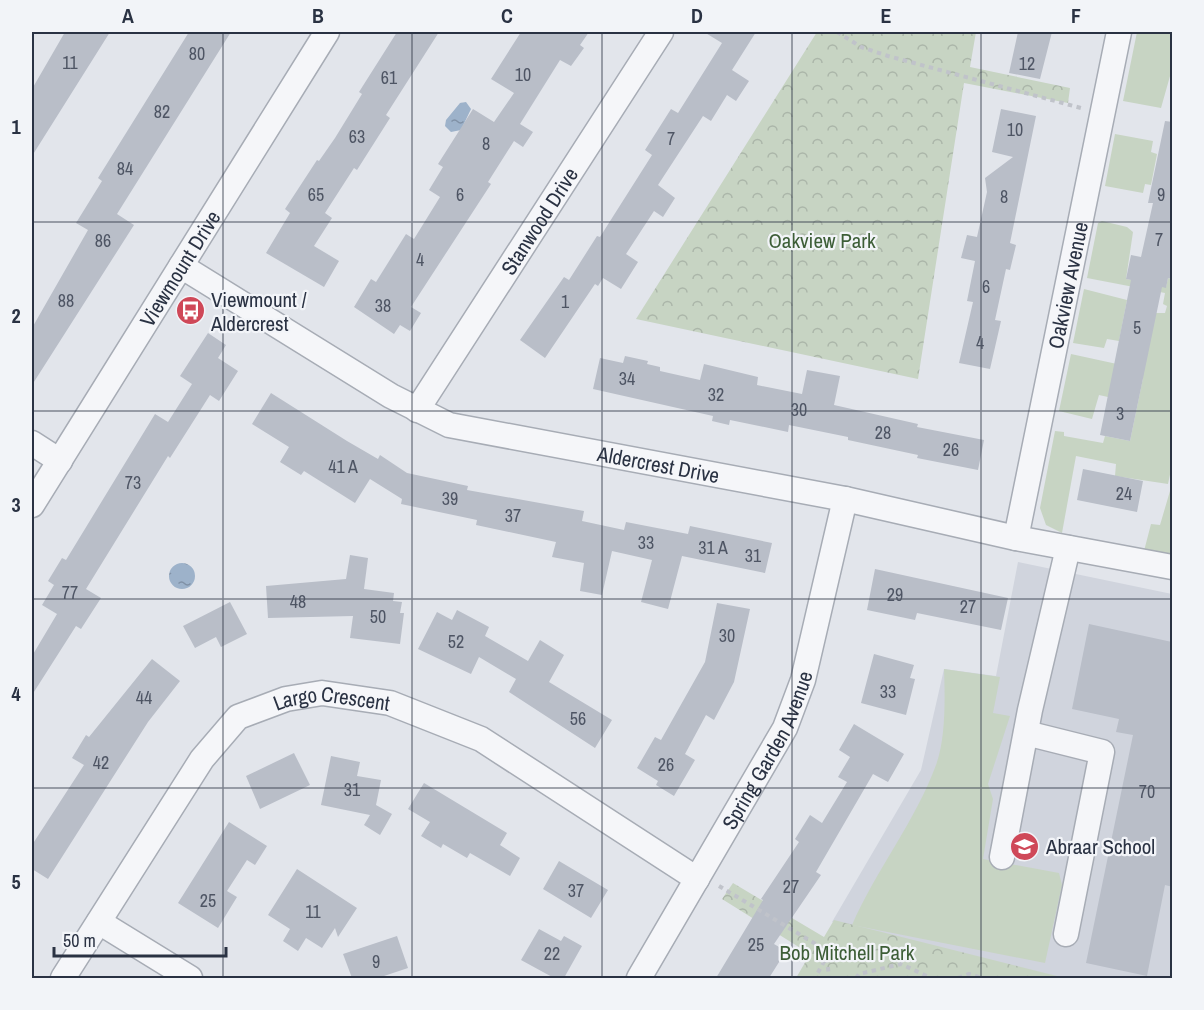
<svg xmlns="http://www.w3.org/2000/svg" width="1204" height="1010" font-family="'Archivo Narrow',sans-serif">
	<defs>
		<pattern id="park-crowns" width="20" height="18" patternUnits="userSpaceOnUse" patternTransform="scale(1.5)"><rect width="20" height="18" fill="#c7d4c3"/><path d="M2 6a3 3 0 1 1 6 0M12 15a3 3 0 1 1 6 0" fill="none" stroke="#abb6a9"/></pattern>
		<pattern id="water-ripples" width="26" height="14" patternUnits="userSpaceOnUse" patternTransform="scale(1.5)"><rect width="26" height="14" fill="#9db2ca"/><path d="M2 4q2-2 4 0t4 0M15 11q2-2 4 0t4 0" fill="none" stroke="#8091a6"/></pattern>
	</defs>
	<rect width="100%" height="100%" fill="#e2e5eb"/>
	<!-- built -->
	<path fill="#d0d4dd" d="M1018,562L1172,594V978H1063L832,922L921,770L944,669L996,676Z"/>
	<!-- grass -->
	<path fill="#c7d4c3" d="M1137,32H1172V69L1161,108L1123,101Z
		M1115,134L1153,141L1151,152L1157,154L1151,185L1145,184L1143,193L1105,186Z
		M1102,221L1127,227L1133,232L1126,279L1166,287L1168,278L1172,279V465L1168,484L1115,476L1116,464L1076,456L1062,533L1046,525L1040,508L1055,431L1064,432V436L1103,443L1105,436L1130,441L1143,378L1108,397L1099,395L1092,419L1059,411L1071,354L1117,364L1156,313H1165L1167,306L1163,304L1165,293L1087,278L1098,223Z
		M1084,289L1127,300L1119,341L1107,339L1104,348L1073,343Z
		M1170,491H1172V557L1144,551L1151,524L1160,525Z
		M944,669L1000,677L993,713L1010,716L988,784L993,799L983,859L1059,873L1062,885L1045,963L852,925C876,870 915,822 936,765C946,738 945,697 944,669Z"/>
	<!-- park -->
	<path fill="url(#park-crowns)" d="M817,32H976L970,67L1070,88L1068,103L964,83L918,379L636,319Z
		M733,883L824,937L834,920L1065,978H796L810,954L722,899Z"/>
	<!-- water -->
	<path fill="url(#water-ripples)" d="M466,102L471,109L461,130L451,132L445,126L446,120L460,103Z
		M169 576a13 13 0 1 1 26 0a13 13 0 1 1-26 0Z"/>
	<!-- building -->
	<path fill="#b9bec8" d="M65,32H110L32,156V89Z
		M189,32H231L117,214L134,225L32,385V328L88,230L76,223L102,181L98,178Z
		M397,32H439L386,115L390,118L357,170L354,168L325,213L332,218L314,246L339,261L324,287L266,253L290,213L285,209L317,160L319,161L335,138L362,94L359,92Z
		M521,32H589L580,45L584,48L571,66L560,60L520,124L533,132L523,147L514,141L488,182L491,184L411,307L421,313L410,331L400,325L394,334L354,307L371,279L376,282L406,234L414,239L440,197L429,190L443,167L438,164L473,109L494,122L514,93L491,79Z
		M704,32H756L732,70L749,81L736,101L727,95L711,121L703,116L658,185L675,198L663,217L654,211L626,254L638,262L621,289L603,278L598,286L595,284L545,358L520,340L564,277L569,280L597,236L600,237L652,155L645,150L671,109L678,113L722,43Z
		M1018,32H1052L1040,79L1009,73Z
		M1001,109L1036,116L1010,243L1016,245L1010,270L1006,269L995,320L1001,321L990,369L959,363L973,302L967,301L975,261L961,258L967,235L977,237L987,192L985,178L1013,157L992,152Z
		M1165,121L1173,122V279L1168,278L1166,288L1162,287L1130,441L1100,435L1131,280L1126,279L1131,255L1141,257L1153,203H1148Z
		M208,333L226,345L218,358L238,371L219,401L210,395L170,458L168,456L86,589L101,598L81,629L76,626L32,695V656L57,614L42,605L54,585L48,581L62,558L66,560L155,414L168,422L192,384L180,376Z
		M625,356L648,361L647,364L660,367V371L700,380L704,364L758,377L757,385L802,394L807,370L840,376L834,405L918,424L917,427L984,440L978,470L917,458L918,455L848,440V437L789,425L788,432L730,420L729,425L712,421L713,416L593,389L600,358L623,363Z
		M271,393L347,441L378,459L380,455L407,473L468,486L467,490L584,511L582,521L624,530L626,522L688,534L690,526L772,543L765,573L682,556L668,609L641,602L652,560L612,551L602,595L580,591L584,563L552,557L556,542L476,525L477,520L401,504L402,499L370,479L355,503L304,471L301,475L280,462L289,447L252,424Z
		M1083,469L1143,481L1137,512L1077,500Z
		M350,555L368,558L364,589L394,593L393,601L402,602L400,613H404L400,644L350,638L353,616L268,618L266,586L346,579Z
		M875,569L1008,598L1001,630L917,613L915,620L867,610Z
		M230,602L247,634L221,647L216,637L195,648L183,626Z
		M717,603L750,609L734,682L714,720L706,715L685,754L695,760L674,796L656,785L658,781L637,768L655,737L661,740L705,662Z
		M457,610L489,627L485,636L528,661L540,640L564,655L549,682L612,720L595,748L509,692L516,679L479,657L471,674L418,649L437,612L452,620Z
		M1089,624L1172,642L1173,887L1165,885L1147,976L1086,963L1133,735L1116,732L1119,719L1072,709Z
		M874,654L914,665L910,678L915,679L906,715L861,703Z
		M152,659L180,681L148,722L48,879L32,869V845L84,765L72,758L86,735L89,737Z
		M854,724L904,754L888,782L873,774L816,872L821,875L774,944L786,951L769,978H716L763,900L761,899L799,842L795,839L810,815L822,823L847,782L838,777L850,757L839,750Z
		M294,753L310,785L260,809L246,776Z
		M331,756L360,762L357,776L381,780L376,805L392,814L380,835L364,825L370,815L321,805Z
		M424,783L507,833L500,845L520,858L510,876L470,853L467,858L443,844L441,848L421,836L430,822L408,809Z
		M229,822L267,846L255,865L247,860L227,891L237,897L218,928L178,903Z
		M559,861L608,890L591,918L543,889Z
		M297,869L357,908L338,937L335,928L322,948L306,938L298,951L283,941L290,929L268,915Z
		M539,929L561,941L564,936L582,946L564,978H554L521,960Z
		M397,936L408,968L378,978H352L343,954Z"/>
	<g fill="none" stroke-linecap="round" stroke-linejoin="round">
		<defs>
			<g id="minor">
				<path id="s1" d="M181,266L391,396L449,425L845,499L1016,538L1172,567"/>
				<path id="s2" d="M417,410L661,32"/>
				<path d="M32,443L60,461"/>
				<path id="s3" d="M32,505L327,32"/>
				<path id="s4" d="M1016,538L1119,32"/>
				<path d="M1026,733L1102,752L1066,934"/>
				<path d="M1002,857L1030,710L1068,548"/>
				<path d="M99,922L190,978"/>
				<path id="s5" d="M63,978L202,759L238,717L286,699L322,693L390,703L481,739L697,879"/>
				<path id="s6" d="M639,978L785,728L803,680L845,499"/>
			</g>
		</defs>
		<!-- minor casing -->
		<use href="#minor" stroke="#a7acb5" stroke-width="27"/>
		<!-- path -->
		<path stroke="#c0c3ca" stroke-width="4" stroke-dasharray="4.5 4.5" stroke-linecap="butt" d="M837,32L861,47L888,56L1081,108
			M719,886L819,946L827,956L815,978
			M827,958L829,978
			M856,978L859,974L901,964L931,978
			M958,978L969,974L982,978"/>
		<!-- minor -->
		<use href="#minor" stroke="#f5f6f9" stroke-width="24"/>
	</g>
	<!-- grid -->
	<path fill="none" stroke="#2a3243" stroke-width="1.5" stroke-opacity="0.55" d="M223,32V978M412,32V978M602,32V978M792,32V978M981,32V978M32,222H1172M32,411H1172M32,599H1172M32,788H1172"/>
	<!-- icons -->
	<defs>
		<symbol id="bus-disc" viewBox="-11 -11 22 22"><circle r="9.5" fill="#cf4858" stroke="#f2f4f8"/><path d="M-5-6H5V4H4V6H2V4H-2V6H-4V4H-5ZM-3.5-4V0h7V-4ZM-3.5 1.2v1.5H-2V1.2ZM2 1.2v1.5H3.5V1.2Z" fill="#fff"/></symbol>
		<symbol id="school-disc" viewBox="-11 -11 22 22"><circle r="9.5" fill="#cf4858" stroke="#f2f4f8"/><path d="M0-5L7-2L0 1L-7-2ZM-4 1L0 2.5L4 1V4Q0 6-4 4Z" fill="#fff"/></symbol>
	</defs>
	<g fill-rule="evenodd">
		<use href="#bus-disc" x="174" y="294" width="33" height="33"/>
		<use href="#school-disc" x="1008" y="830" width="33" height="33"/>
	</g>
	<g text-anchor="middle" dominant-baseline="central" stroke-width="4.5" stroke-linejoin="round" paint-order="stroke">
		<!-- number labels -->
		<g font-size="18" fill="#4e5564">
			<text x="197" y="53">80</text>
			<text x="70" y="62">11</text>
			<text x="1027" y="63">12</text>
			<text x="523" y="74">10</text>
			<text x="389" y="77">61</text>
			<text x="162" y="111">82</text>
			<text x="1015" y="129">10</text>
			<text x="357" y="136">63</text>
			<text x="671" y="138">7</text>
			<text x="486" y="143">8</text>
			<text x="125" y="168">84</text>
			<text x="316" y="194">65</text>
			<text x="460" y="194">6</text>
			<text x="1161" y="194">9</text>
			<text x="1004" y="196">8</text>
			<text x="1159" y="239">7</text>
			<text x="103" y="240">86</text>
			<text x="420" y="259">4</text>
			<text x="986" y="286">6</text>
			<text x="66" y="300">88</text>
			<text x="565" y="301">1</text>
			<text x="383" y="305">38</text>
			<text x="1137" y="327">5</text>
			<text x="980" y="342">4</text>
			<text x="627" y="378">34</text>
			<text x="716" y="394">32</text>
			<text x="799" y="409">30</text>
			<text x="1120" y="413">3</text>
			<text x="883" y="432">28</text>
			<text x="951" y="449">26</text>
			<text x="343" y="466">41 A</text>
			<text x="133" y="482">73</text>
			<text x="1124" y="493">24</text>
			<text x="450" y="498">39</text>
			<text x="513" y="515">37</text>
			<text x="646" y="542">33</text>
			<text x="713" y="547">31 A</text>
			<text x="753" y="555">31</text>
			<text x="70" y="592">77</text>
			<text x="895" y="594">29</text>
			<text x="298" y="601">48</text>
			<text x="968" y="606">27</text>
			<text x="378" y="616">50</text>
			<text x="727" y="635">30</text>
			<text x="456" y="641">52</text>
			<text x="888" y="691">33</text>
			<text x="144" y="697">44</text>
			<text x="578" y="718">56</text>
			<text x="101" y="762">42</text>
			<text x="666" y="764">26</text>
			<text x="352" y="789">31</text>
			<text x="1147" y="791">70</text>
			<text x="791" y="886">27</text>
			<text x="576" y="890">37</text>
			<text x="208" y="900">25</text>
			<text x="313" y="911">11</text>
			<text x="756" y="944">25</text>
			<text x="552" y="953">22</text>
			<text x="376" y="961">9</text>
		</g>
		<!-- street labels -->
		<g font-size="21" fill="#2a3243" stroke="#f2f4f8">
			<text stroke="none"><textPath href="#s2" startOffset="225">Stanwood Drive</textPath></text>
			<text stroke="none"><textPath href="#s3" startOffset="279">Viewmount Drive</textPath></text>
			<text stroke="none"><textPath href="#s4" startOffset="258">Oakview Avenue</textPath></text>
			<text stroke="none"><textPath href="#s1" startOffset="525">Aldercrest Drive</textPath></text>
			<text stroke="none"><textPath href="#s5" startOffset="412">Largo Crescent</textPath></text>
			<text stroke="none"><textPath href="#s6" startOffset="262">Spring Garden Avenue</textPath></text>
		</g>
		<!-- park labels -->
		<g font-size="21" fill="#3d5e37" stroke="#f2f4f8">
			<text x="822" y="240">Oakview Park</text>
			<text x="847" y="952">Bob Mitchell Park</text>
		</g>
		<!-- poi labels -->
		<g font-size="21" fill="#2a3243" stroke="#f2f4f8" text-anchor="start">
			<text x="211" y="299">Viewmount /<tspan x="211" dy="24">Aldercrest</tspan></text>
			<text x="1046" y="846">Abraar School</text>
		</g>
	</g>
	<!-- border -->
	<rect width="1204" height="1010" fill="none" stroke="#f2f4f8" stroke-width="66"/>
	<!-- scale -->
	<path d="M54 947v9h172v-9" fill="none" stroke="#2a3243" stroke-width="3"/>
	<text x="63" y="947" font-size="18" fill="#2a3243" stroke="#f2f4f8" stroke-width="4.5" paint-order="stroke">50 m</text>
	<rect x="33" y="33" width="1138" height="944" fill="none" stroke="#2a3243" stroke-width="2"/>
	<g font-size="20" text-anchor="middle" font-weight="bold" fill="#2a3243">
		<text x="128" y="23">A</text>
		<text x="318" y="23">B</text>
		<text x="507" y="23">C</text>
		<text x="697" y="23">D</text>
		<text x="886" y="23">E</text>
		<text x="1076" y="23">F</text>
		<text x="16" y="134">1</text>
		<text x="16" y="323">2</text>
		<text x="16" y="512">3</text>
		<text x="16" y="701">4</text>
		<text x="16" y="889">5</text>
	</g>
</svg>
